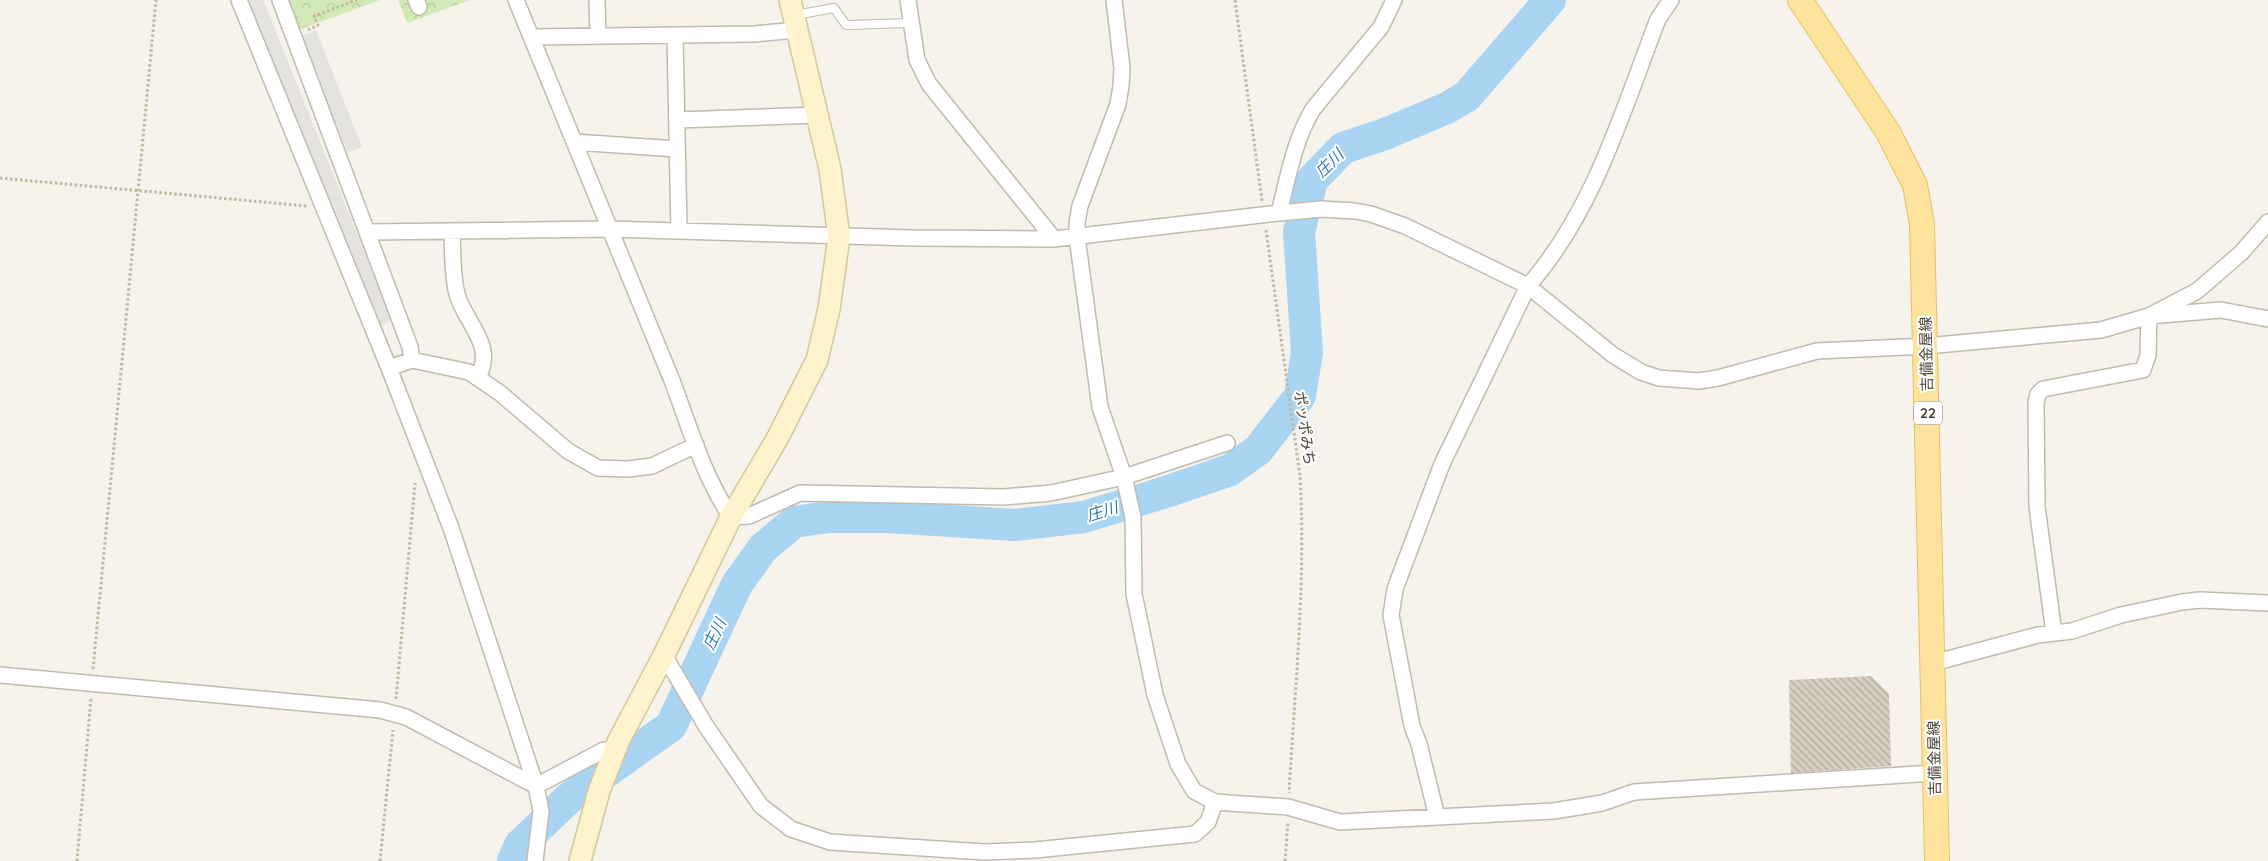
<svg xmlns="http://www.w3.org/2000/svg" width="2268" height="861" font-family="Quicksand,'Noto Sans JP',sans-serif">
	<defs>
		<pattern id="park-crowns" width="20" height="18" patternUnits="userSpaceOnUse" patternTransform="scale(1.25)"><rect width="20" height="18" fill="#d2eab5"/><path d="M2 6a3 3 0 1 1 6 0M12 15a3 3 0 1 1 6 0" fill="none" stroke="#b6ca9c"/></pattern>
		<pattern id="building-back-hatch" width="6" height="6" patternUnits="userSpaceOnUse" patternTransform="scale(1.25)"><rect width="6" height="6" fill="#d8cfc1"/><path d="M-1 5l2 2M0 0l6 6M5-1l2 2" fill="none" stroke="#b1aa9e"/></pattern>
	</defs>
	<rect width="100%" height="100%" fill="#f6f3ec"/>
	<!-- park -->
	<path fill="url(#park-crowns)" d="M286,0H380L298,30Z
		M398,0H470L407,23Z"/>
	<!-- parking -->
	<path fill="#e5e3e0" d="M245,0H263L392,320L378,327Z
		M316,30L362,147L348,153L301,36Z"/>
	<g fill="none" stroke-linecap="round" stroke-linejoin="round">
		<!-- river -->
		<path stroke="#a9d4f2" stroke-width="32" d="M513,861L520,845L568,799L671,726L737,584L763,548L794,522L828,517H887L1015,525L1084,517L1169,491L1230,470L1258,450L1300,396L1307,352L1299,232L1312,180L1343,148L1385,134L1447,108L1467,96L1550,0"/>
	</g>
	<!-- building -->
	<path fill="url(#building-back-hatch)" d="M1871,676L1889,694L1891,766L1791,773L1789,680Z"/>
	<g fill="none" stroke-linecap="round" stroke-linejoin="round">
		<defs>
			<path id="lane" d="M795,15L834,8L846,25L910,23"/>
			<path id="street" d="M239,0L389,368L451,528L536,786L541,811L535,861
				M280,0L410,347L412,360
				M416,0L419,7
				M516,0L673,383C690,429 704,477 731,517L749,516L800,493L1004,497L1051,493L1124,477L1227,443
				M597,0L598,36
				M908,0L917,60L929,84L1054,239
				M1114,0L1122,68L1121,86L1118,104L1080,206L1077,223V237L1100,407L1124,477L1133,517L1134,594L1155,695L1178,764L1194,791L1215,802L1288,807L1340,822L1554,811L1602,803L1634,792L1934,773
				M675,36L679,231
				M531,37L754,34L797,30
				M677,120L817,115
				M574,142L677,149
				M1279,213C1288,177 1294,141 1313,109L1381,27L1394,0
				M369,232L609,229L913,238L1054,239L1279,213L1321,209L1355,211L1371,214L1405,226L1528,286L1613,355L1641,372L1659,378L1699,381L1718,378L1817,351L1926,346L2101,330L2149,316L2197,291L2241,253L2268,222
				M452,233C453,253 452,275 457,294C465,323 496,345 478,377
				M389,368L412,360L469,372L500,393L568,451L598,468L628,469L652,466L696,445
				M2054,633L2037,507L2036,403L2038,394L2043,389L2143,370L2148,355L2149,316L2221,310L2268,319
				M664,655L706,726L761,806L791,829L830,842L985,852L1035,850L1195,834L1208,822L1215,802
				M1933,663L2038,635L2072,631L2121,615L2182,602L2200,600L2268,603
				M0,675L380,710L406,717L536,786L604,750H615
				M1437,817L1419,744L1412,726L1391,615L1395,589L1442,464L1528,286C1594,211 1623,110 1658,19L1671,0"/>
			<path id="secondary" d="M580,861L599,791L619,740L664,655L731,517L777,439L817,360L829,309L839,237L830,169L790,0"/>
			<path id="primary" d="M1800,0L1888,132L1915,185L1922,224L1937,861"/>
		</defs>
		<!-- lane casing -->
		<use href="#lane" stroke="#c2bbae" stroke-width="10"/>
		<!-- street casing -->
		<use href="#street" stroke="#c2bbae" stroke-width="18"/>
		<!-- secondary casing -->
		<use href="#secondary" stroke="#d6c79b" stroke-width="24"/>
		<!-- primary casing -->
		<use href="#primary" stroke="#e6c16a" stroke-width="26"/>
		<!-- path -->
		<path stroke="#c4b79f" stroke-width="3" stroke-dasharray="2.5 2.5" stroke-linecap="butt" d="M1235,0L1262,201
			M308,30L318,25L314,16L357,0
			M0,178L307,206
			M1266,230L1300,476C1306,581 1295,687 1289,793
			M93,669L156,0
			M396,699L415,483
			M77,861L91,698
			M380,861L393,730
			M1285,861L1288,822"/>
		<!-- lane -->
		<use href="#lane" stroke="#fff" stroke-width="8"/>
		<!-- street -->
		<use href="#street" stroke="#fff" stroke-width="15"/>
		<!-- secondary -->
		<use href="#secondary" stroke="#fff3cd" stroke-width="21"/>
		<!-- primary -->
		<use href="#primary" stroke="#ffe39c" stroke-width="24"/>
	</g>
	<g text-anchor="middle" dominant-baseline="central" stroke-width="4" stroke-linejoin="round" paint-order="stroke">
		<!-- shield labels -->
		<rect fill="#fff" stroke="#817c74" stroke-width="1" x="1914" y="401.5" width="28" height="23" rx="4"/>
		<g font-size="14" font-weight="bold" fill="#4b4439">
			<text x="1928" y="413">22</text>
		</g>
		<!-- street labels -->
		<g font-size="15" fill="#4b4439" stroke="#fff">
			<text transform="translate(1926 354) rotate(-91)">吉備金屋線</text>
			<text transform="translate(1305 428) rotate(82)">ポッポみち</text>
			<text transform="translate(1934 758) rotate(-91)">吉備金屋線</text>
		</g>
		<!-- water labels -->
		<g font-size="16" font-style="italic" fill="#2e7ab2" stroke="#fff">
			<text transform="translate(1329 163) rotate(-45)">庄川</text>
			<text transform="translate(1102 511) rotate(-17)">庄川</text>
			<text transform="translate(714 634) rotate(-65)">庄川</text>
		</g>
	</g>
</svg>
